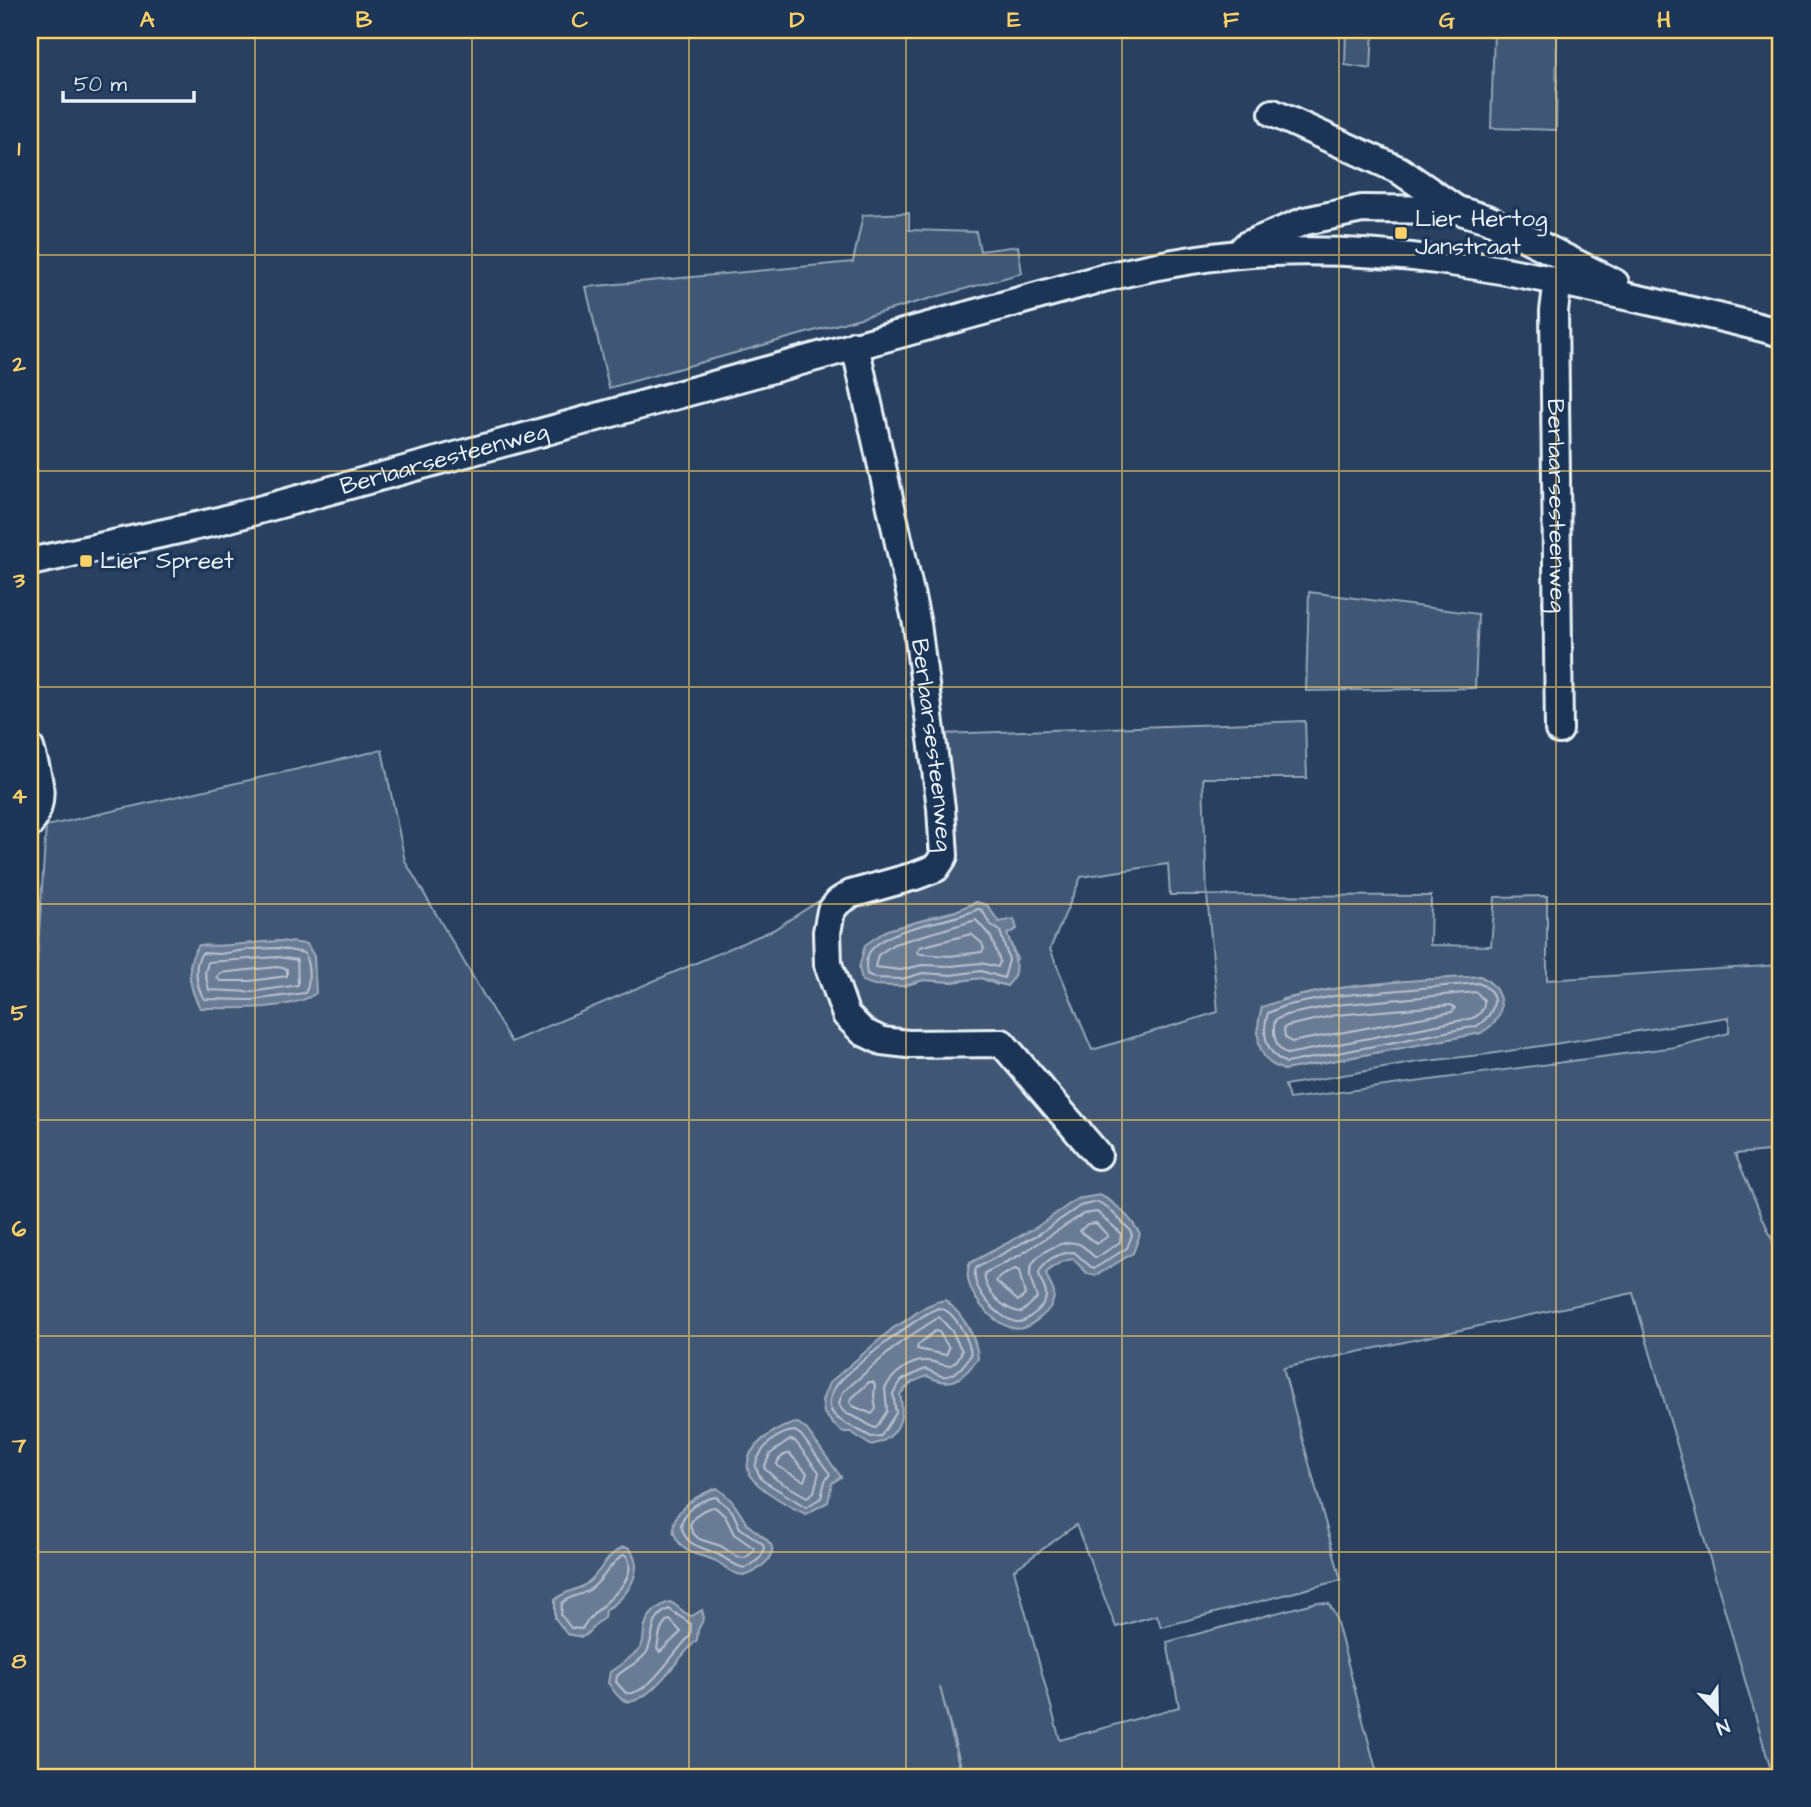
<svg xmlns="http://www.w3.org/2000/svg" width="1811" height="1807" font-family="'Architects Daughter',sans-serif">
	<rect width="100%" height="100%" fill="#294061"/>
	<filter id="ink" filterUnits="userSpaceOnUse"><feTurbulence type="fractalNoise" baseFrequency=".0143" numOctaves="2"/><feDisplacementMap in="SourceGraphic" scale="14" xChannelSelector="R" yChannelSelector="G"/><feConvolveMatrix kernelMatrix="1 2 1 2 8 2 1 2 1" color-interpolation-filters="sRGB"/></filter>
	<g filter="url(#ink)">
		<!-- green -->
		<path fill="#415774" stroke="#94a4b6" stroke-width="2" fill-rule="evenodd" d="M1346,30H1373L1371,69L1345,65Z
			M1494,30H1557L1556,130L1491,128Z
			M909,213V230L976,232L980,251L1018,246L1022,273L609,388L586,287L853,262L863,215Z
			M1309,592L1478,614L1475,688L1306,691Z
			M1305,721L1307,778H1203L1207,895L1431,896L1430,945L1491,946L1495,897L1547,896V980L1781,965V1150L1735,1154L1774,1244L1781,1243V1777H1773L1633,1293L1283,1368L1341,1580L1161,1627L1157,1615L1116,1627L1076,1525L1014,1570L1060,1740L1179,1707L1167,1642L1317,1602L1329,1604L1335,1615L1378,1777H964L940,1687L962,1777H30V1070L46,826L382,750L405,861L511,1042L773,930L830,894L938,855L941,734ZM1168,864L1170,895H1207L1218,1012L1092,1050L1050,949L1081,877ZM976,902L987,905L1007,934L1017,959L997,985L981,978L952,982L924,980L903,986L874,985L930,917L956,911ZM1480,976L1495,1022L1480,1033L1284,1070L1282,999L1332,989ZM1729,1017V1033L1675,1047L1289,1099L1285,1085L1418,1062L1489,1054Z"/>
		<!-- water -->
		<path fill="#6b7c95" stroke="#9dabbd" stroke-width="2" d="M976,902L987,905L999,922L1014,919L1017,929L1007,934C1013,952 1023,971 1007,986L981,978L952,982L924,980L903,986L874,985L862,981L859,968L865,945L887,930L956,911Z
			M279,941L307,944L314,956L316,993C293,1011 229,1008 200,1008C189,988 184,964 199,945C226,948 252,942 279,941Z
			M1480,976C1497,984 1509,1005 1494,1023C1491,1027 1485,1030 1481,1033L1284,1070C1279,1068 1272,1065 1269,1062C1254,1048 1257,1023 1262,1007C1327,983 1411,981 1480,976Z
			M1100,1195C1116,1203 1131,1218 1140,1234L1133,1253L1097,1275L1088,1274L1073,1259C1062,1260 1054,1265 1046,1273C1047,1280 1053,1287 1054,1293C1055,1302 1048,1312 1042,1316C1033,1323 1025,1331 1013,1328C990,1323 959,1287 970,1263L1035,1228L1077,1199Z
			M945,1300C962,1314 977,1336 978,1359C961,1379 953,1389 927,1376L912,1382L900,1394C906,1419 897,1440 870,1445L851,1432H843L833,1424L824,1413L822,1400L829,1383L893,1328C912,1319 923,1303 945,1300Z
			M798,1423L807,1430L841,1477L832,1483L828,1502L806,1514C793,1509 753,1486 749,1473C740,1448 778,1425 798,1423Z
			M717,1488C733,1500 735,1505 745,1521C753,1535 789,1542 763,1565C758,1569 751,1576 744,1575C732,1575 725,1566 716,1561C706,1556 694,1556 685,1549C654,1521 692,1497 717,1488Z
			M623,1547L629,1548C647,1569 626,1600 605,1610L604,1618C592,1625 592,1632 582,1637L567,1634L555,1618V1600C564,1591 571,1592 581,1587C599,1578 604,1556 623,1547Z
			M670,1602C678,1605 684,1615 692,1616L702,1610L704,1618L698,1630L697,1640C681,1653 645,1712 623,1700C617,1697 612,1688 608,1683L610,1672C617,1667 639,1652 641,1647C644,1641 643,1636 644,1630C646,1616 657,1606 670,1602Z"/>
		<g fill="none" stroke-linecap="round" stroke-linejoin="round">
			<!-- shore -->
			<path stroke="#b6c2d0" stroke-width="2" d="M978,909L982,910L990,924L1000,931L1009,960L1004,978L981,971L951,975L923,973L902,979L875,978L867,974C865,966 866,954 873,948C897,924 947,924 978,909Z
				M976,920L991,937L1000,961L998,967L981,963L951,966L922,965L901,970L875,967L878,955L894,944Z
				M971,934L982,943L984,949L982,952L950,956L920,954L917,952L920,947Z
				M278,948L304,953C309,962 311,984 305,993L252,1000L204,999C196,986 193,965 202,953L220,954L252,949Z
				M278,957L297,960L298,985L251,992L209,990L205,973L208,962Z
				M277,967L287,969V976L250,981H220L217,977L220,973Z
				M1478,983C1503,993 1495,1014 1477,1026L1286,1063C1266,1054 1261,1033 1268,1013L1284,1006L1334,996Z
				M1476,992L1484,1000C1485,1009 1481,1014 1473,1018L1287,1054C1275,1048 1272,1033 1275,1020L1286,1015L1335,1005Z
				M1451,1005L1455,1008L1452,1012L1291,1042L1285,1037L1284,1028L1287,1026L1336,1015Z
				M1098,1202L1107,1207L1130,1230L1132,1235L1127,1248L1095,1268L1091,1267L1074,1252C1059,1253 1045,1259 1039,1273C1040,1280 1045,1287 1046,1294C1047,1302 1041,1308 1035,1313C1029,1317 1024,1323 1016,1322C997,1318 969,1287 976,1268L1039,1234L1080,1206Z
				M1097,1212L1121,1233L1120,1242L1096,1258C1090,1254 1086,1247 1079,1244C1063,1238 1033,1254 1030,1271C1029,1281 1035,1289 1037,1298L1022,1312C1006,1313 981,1288 985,1273L1020,1255L1083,1214Z
				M1096,1223L1108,1236L1097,1244L1080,1231L1087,1224Z
				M1015,1269L1019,1271L1025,1295L1018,1301L996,1281L998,1278Z
				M938,1308C954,1309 970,1340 971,1355C965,1364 955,1378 942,1376C937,1375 931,1371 925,1369L902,1380L893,1393L896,1413L881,1436L871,1437C859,1429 836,1422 831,1410C828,1403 831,1395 834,1389C844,1372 920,1315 938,1308Z
				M939,1317L952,1331L962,1351C951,1377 942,1360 925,1361C909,1361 893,1374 885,1388L887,1411L876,1428C870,1427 867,1423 861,1420C850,1414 843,1416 839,1403L843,1392L901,1342Z
				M935,1331L939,1332L949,1348L946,1355L917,1349L918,1345Z
				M869,1382H873L875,1385L874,1396L876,1409L872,1414L853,1406L850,1402L852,1398Z
				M795,1431L801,1435L830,1474L825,1481L821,1498L806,1507L762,1480L755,1467C759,1449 776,1432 795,1431Z
				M790,1440L795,1441L819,1472L814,1492L807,1497L777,1480L764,1468L770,1454Z
				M790,1454L807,1473L804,1481L777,1466C776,1460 785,1453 790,1454Z
				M716,1497L732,1511L740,1528L763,1544C767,1556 755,1562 746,1568C734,1567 728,1559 717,1554C700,1546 685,1547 681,1524C686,1508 700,1500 716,1497Z
				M715,1507L725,1516L734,1534L754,1548L753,1552L745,1558L737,1557L721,1546L699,1539L692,1532L690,1525C694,1515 704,1508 715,1507Z
				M623,1555L627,1556C641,1586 592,1607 582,1629L571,1628L561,1615L562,1603C570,1595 582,1596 592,1588C604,1578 610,1564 623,1555Z
				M669,1609L691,1624L690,1636C674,1651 648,1697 626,1693L616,1682L617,1676C625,1668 642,1661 647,1652C655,1636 649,1617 669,1609Z
				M670,1620L681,1632L660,1652L657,1649L660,1632L666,1621Z"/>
			<defs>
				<g id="minor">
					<path d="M1273,113L1399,170L1457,210"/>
					<path d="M1243,249L1247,245L1305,221L1362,209L1457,210L1488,219L1615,283"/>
					<path id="s1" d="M1558,280L1554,311L1559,730"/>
					<path id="s2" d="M855,345L917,624L941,808L944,856L936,868L915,876L851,894L838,902L831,911L827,932L828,964L846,1015L863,1032L882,1041L908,1044L1002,1043L1098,1155"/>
					<path id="s3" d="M30,562L215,522L1103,278C1157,265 1215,254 1270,252C1393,247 1497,267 1616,294C1671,306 1727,318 1781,333"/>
					<path d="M30,748C38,776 47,798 30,824"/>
				</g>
			</defs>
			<!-- minor casing -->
			<use href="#minor" stroke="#e8f1f8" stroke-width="32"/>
			<!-- minor -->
			<use href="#minor" stroke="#1d3557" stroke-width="26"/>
		</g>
	</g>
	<!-- grid -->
	<path fill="none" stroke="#ffd166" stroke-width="2" stroke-opacity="0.55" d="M255,30V1777M472,30V1777M689,30V1777M906,30V1777M1122,30V1777M1339,30V1777M1556,30V1777M30,255H1781M30,471H1781M30,687H1781M30,904H1781M30,1120H1781M30,1336H1781M30,1552H1781"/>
	<!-- markers -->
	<g fill="#ffd166" stroke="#1d3557" stroke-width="2.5">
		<rect x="1394" y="226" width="14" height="14" rx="3.5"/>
		<rect x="79" y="554" width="14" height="14" rx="3.5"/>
	</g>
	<g text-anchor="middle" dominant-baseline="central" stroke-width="7" stroke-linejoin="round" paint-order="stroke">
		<!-- poi labels -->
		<g font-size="24" fill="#e8f1f8" stroke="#1d3557" text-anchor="start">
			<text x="1415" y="219">Lier Hertog<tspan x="1415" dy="28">Janstraat</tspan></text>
			<text x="100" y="561">Lier Spreet</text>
		</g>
		<!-- street labels -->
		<g font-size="24" fill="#e8f1f8" stroke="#1d3557">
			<text stroke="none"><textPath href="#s3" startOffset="427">Berlaarsesteenweg</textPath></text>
			<text stroke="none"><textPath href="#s1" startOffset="226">Berlaarsesteenweg</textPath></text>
			<text stroke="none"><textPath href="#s2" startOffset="408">Berlaarsesteenweg</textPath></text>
		</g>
	</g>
	<!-- margin -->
	<rect width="1811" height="1807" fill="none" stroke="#1d3557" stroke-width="77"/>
	<!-- north arrow -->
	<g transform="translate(1717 1712) rotate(158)" stroke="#1d3557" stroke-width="5" paint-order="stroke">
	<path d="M0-5L12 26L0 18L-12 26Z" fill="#e8f1f8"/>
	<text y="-10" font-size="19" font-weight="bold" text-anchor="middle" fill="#e8f1f8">N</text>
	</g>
	<!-- scale -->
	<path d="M63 91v10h131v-10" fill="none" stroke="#e8f1f8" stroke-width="3.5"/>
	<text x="74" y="91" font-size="21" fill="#e8f1f8" stroke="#1d3557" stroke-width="5" paint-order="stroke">50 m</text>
	<rect x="38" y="38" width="1734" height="1731" fill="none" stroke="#ffd166" stroke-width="2.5"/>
	<g font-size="23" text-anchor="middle" font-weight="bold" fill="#ffd166">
		<text x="147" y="27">A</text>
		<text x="364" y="27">B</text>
		<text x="580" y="27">C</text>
		<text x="797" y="27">D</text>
		<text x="1014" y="27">E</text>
		<text x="1231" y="27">F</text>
		<text x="1447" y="27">G</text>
		<text x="1664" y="27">H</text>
		<text x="19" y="155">1</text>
		<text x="19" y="371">2</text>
		<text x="19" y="587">3</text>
		<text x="19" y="803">4</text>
		<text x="19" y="1020">5</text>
		<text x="19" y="1236">6</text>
		<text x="19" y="1452">7</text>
		<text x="19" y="1668">8</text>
	</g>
</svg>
